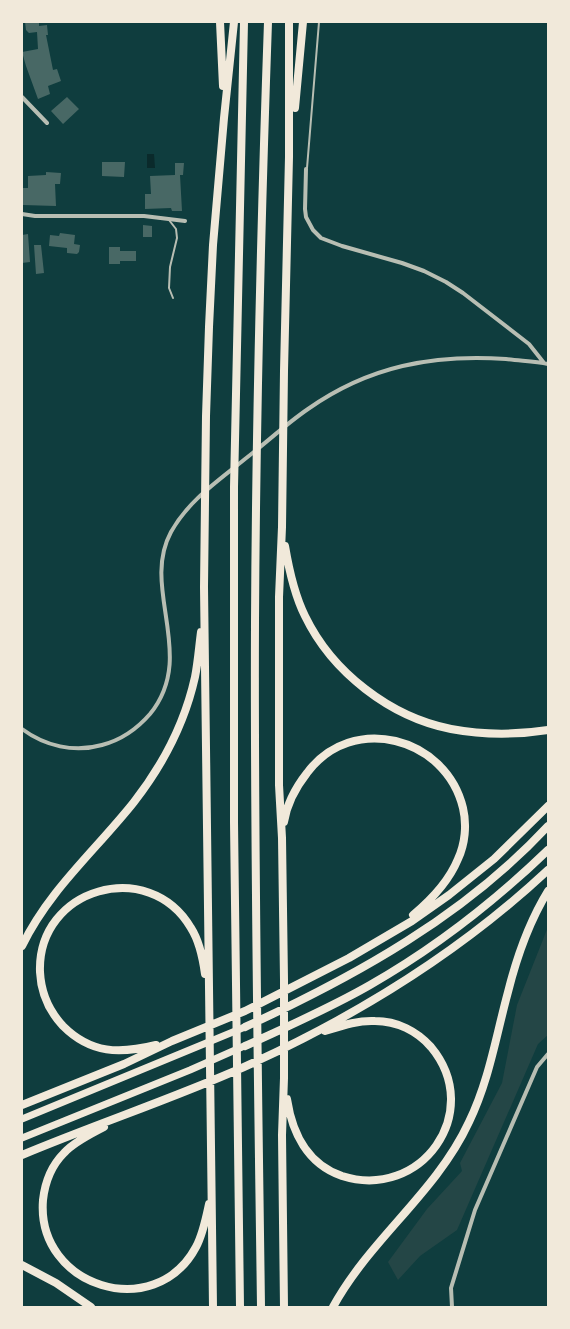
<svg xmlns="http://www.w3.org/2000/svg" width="570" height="1329" font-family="Lato,sans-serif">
	<rect width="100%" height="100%" fill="#0f3d3e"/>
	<!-- green -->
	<path fill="#244646" d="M548,927V1035L538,1044L457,1230L420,1256L398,1280L388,1262L427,1209L462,1171L460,1163L502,1083L517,1005Z"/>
	<!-- water -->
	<path fill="#0a2a2b" d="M147,154H154L155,168H147Z"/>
	<!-- building -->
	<path fill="#486865" d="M25,22H39V26L47,25L48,35H46L53,70L57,69L61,81L48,86L50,94L38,99L26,66L22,52L38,49L37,32L29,33L26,30Z
		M67,97L79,109L63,124L51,111Z
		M102,162H125L124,177L102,176Z
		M175,163H184L183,175H180L182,211H172L171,208L145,209V194H151L150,176L175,175Z
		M46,172L61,173L60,184H55L56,206L23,205L22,188H28V176L46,175Z
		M143,225L152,226V237H143Z
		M60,233L75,235L74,244L80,245L79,252L77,254L67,253V248L49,246L50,235L59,236Z
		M28,234L30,262L22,263V235Z
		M34,245H41L44,273L36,274Z
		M109,247H120V251H136V261H120V264H109Z"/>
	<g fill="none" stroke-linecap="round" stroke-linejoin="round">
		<!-- service -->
		<path stroke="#b8beb3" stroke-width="2" d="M307,168L319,22
			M169,220L176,229L177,238L170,267L169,288L173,298"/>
		<!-- minor -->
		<path stroke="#b8beb3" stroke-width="4" d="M22,97L47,123
			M306,169L305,209L306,217L313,230L321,238L342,246L402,263L424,271L446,282L463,293L529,344L544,363
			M22,214L35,216H144L185,221
			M22,729C45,746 74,753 102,745C121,740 137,729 150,714C198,655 140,589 171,532C188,501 218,481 245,459C266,443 286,424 308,409C369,366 433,354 506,359C520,361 534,361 548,364
			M452,1307L451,1288L475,1210L537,1067L548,1054"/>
		<!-- trunk -->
		<path stroke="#f1e9da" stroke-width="7" d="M22,1119L245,1027
			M22,1138L190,1070L242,1047"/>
		<!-- motorway -->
		<path stroke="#f1e9da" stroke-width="8" d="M220,22L223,86
			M295,108L303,22
			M285,546C289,570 294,594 305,616C332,672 390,717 451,729C483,735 516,735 548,730
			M284,822C287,803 296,787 307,773C352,712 446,737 463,808C467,825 465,844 458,859C449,881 431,900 413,915
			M22,946C49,890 96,850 134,802C162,766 185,722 195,677C198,662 199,647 201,632
			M245,1027C356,976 464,916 548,826
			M156,1045C120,1054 91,1054 63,1026C49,1011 41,993 40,972C37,888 149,856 191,928C200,942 203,959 205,974
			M245,1046C287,1027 330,1008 370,985C435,948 494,902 548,850
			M287,1099C292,1132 307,1164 342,1176C421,1201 485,1112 431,1047C417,1031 397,1021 375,1021C358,1020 341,1026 325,1031
			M22,1105L124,1064L172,1041L245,1011L349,958L412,921L449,895L494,859L548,806
			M104,1127C91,1134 74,1142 64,1153C51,1166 45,1182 43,1200C36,1287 155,1324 196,1247C203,1234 206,1218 209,1204
			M22,1155C96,1124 172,1099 244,1067C355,1017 459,953 548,870
			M22,1265L56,1283L91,1307
			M213,1307L204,587L206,416L209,327L213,245L224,118L234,22
			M240,1307L234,822V487L244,22
			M261,1307C258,1079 254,851 255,622C256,422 261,222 268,22
			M284,1307L282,1135L284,1078V980L282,838L279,785V597L282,527L284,371L289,157V22
			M333,1307C370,1239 436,1193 469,1122C489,1081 496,1036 508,992C517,956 529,922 548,891"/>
	</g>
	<!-- border -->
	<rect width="570" height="1329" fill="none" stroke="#f1e9da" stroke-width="46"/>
</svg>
